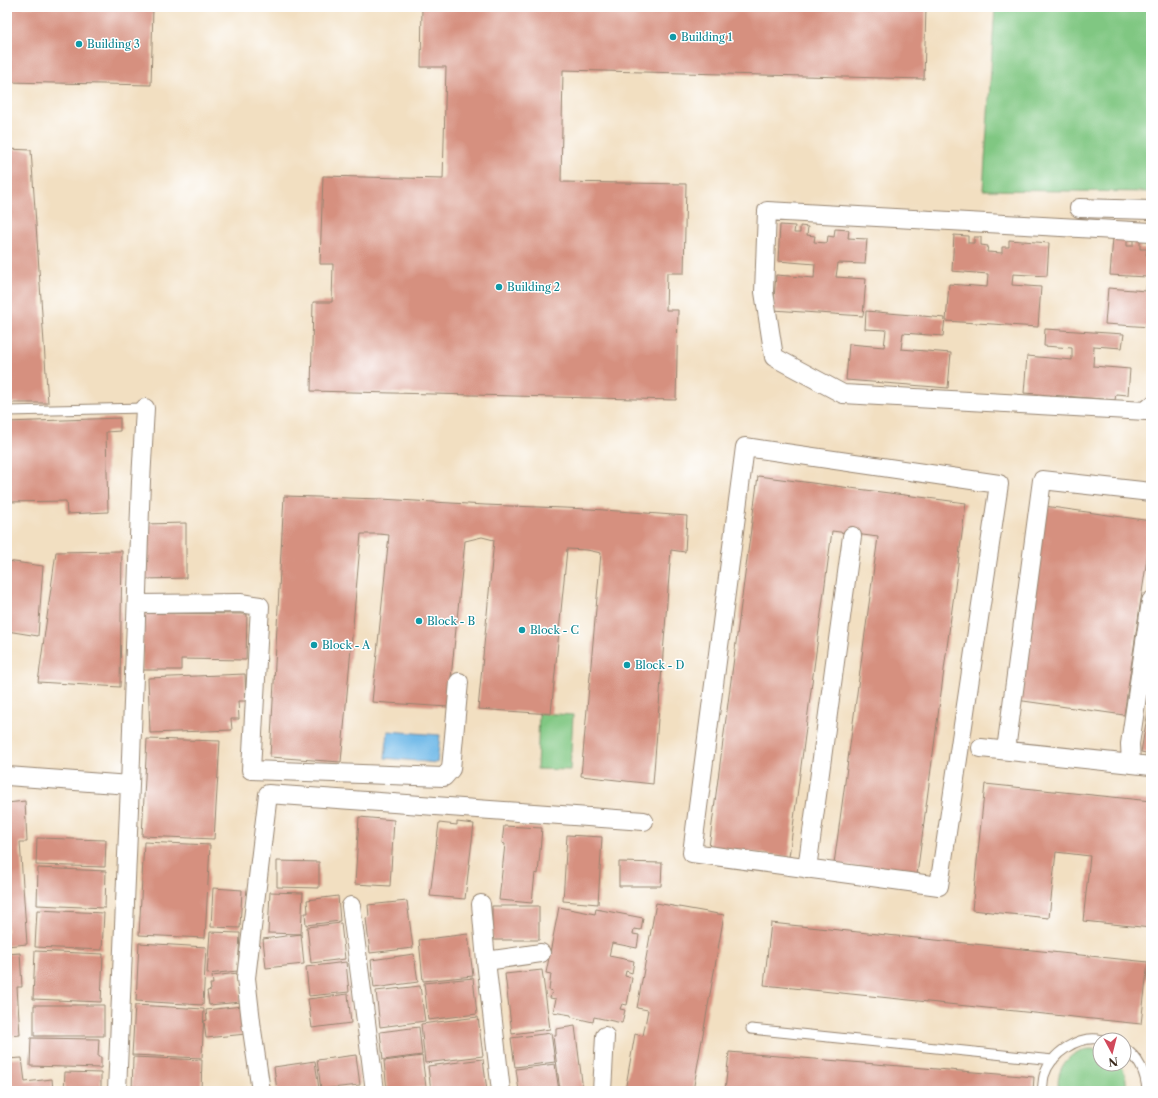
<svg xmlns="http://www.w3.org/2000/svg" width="1158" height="1098" font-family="'Libre Caslon Text',serif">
	<rect width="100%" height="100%" fill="#fff"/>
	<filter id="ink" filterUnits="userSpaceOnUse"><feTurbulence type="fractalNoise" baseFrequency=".025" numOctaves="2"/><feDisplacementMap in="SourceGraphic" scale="8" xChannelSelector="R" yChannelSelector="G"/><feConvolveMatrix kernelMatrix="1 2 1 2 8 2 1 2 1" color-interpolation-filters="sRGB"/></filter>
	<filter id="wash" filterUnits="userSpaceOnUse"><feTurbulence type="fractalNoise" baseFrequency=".012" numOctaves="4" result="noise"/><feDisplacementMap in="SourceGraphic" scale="16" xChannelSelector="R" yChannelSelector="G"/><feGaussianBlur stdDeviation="0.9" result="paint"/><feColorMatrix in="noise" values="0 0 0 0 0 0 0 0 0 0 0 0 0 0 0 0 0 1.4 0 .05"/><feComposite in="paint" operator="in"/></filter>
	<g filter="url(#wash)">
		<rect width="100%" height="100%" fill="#f2dfc1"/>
		<!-- green -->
		<path fill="#80c782" stroke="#5e7850" d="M995,7H1151V192L983,190Z
			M539,713L573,715L570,770L537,769Z
			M1091,1049L1100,1050V1064H1121C1125,1073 1128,1081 1125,1091H1059C1055,1075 1064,1058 1078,1052C1082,1050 1087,1049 1091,1049Z"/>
		<!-- water -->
		<path fill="#6fb9e8" stroke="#557283" d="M388,731L440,735L437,763L385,758Z"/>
		<g id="blocks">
			<!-- building -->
			<path fill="#d6907f" d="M7,7H153L151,85L7,82Z
				M422,7H926L924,79L563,70L561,182L686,184L684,273H667L666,310H678L676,400L311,391L313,302H332L333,264H320L323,176L443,179L446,67H421Z
				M7,149L31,150L48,403H7Z
				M780,225L795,226L794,233H800V226L808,227L807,235L815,236L814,242L827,243L828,236L834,237L835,229L849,230L848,238L867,239L865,264L838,263L836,277L866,279L863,316L773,310L776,275L814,278L815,264L778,261Z
				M954,235L968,236V243H974V237H981V245L988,246L987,252L1002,253V247H1009V240L1049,243L1047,276L1013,274L1012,285L1041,287L1038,327L946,321L949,284L987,287L988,274L952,271Z
				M1113,238L1127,239V246H1133V240L1140,241V249H1147L1146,255L1151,256V327L1105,324L1108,288L1146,291L1147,277L1110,275Z
				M866,311L945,318L943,336L903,333L901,349L951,353L948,388L846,380L849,344L884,347L886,330L865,329Z
				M1045,329L1124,334L1122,348L1094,346L1093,366L1130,369L1128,395L1116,394L1115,400L1024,393L1027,356L1072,360V348L1044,346Z
				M120,418V431L106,432L108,512L67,514L66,501L7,502V422Z
				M758,476L966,503L917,875L834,864L878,537L832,531L789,857L709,847Z
				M284,496L381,499L485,505L590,509L687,516L685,552L671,550L653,784L581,776L601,553L587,550L567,549L551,714L478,709L494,540L482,537L465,541L448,707L372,702L389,535L379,534H361L341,762L270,757Z
				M1044,506L1151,521V531L1124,715L1016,700Z
				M186,523V578L145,579L144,524Z
				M122,551L120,687L38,682L56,552Z
				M7,561L43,566L38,636L7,631Z
				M143,613L247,614L246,660L181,659V670H142Z
				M245,674L246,701H238L239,719H231L232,730L150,733L148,678Z
				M1150,699H1151V754L1141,752Z
				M147,739L220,741L214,839L142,836Z
				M985,784L1151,801V928L1083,921L1090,856L1056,852L1049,918L972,910Z
				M25,801L27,842H20L27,944L7,946V803Z
				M359,817L394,820L390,886L355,884Z
				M457,822L474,824L465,899L430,896L439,823L457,825Z
				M504,826L542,828L538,874L535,873L532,903L499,900L505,844L502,843Z
				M567,835L602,837L598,904L563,901Z
				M37,838L106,840L105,867L36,865Z
				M144,842L210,845L205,938L139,935Z
				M277,861L319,862V888L277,887Z
				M619,862L662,863L661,886H619Z
				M38,868L106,871L105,908L37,905Z
				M213,888L242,890L240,928L211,927Z
				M270,892L303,893L301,934L304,964L266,968L263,939L301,934L268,933Z
				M338,896L340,921L306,925L305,913H308L307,900Z
				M407,901L413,948L370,953L366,918L369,917L368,905Z
				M656,903L724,915L693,1091H625L635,1034L643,1036L648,1010L637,1008Z
				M492,906H539V940H492Z
				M559,907L595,914L596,909L643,918L641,930L634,929L633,934L639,935L637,948L612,943L609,956L634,961L632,973L626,971L625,976L632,978L627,1005L622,1004L620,1009L625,1010L622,1023L594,1017L593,1022L571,1017V1015L553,1012L556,999L550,998L552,991L549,990L551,974L546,973Z
				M37,910L104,913L102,950L35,947Z
				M341,923L345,959L311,963L307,927Z
				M771,923L1148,962L1141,1024L764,985Z
				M210,932L240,933L238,971L207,974Z
				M468,934L473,976L423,981L419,940Z
				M139,943L206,947L203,1005L136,1001Z
				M35,951L103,954L101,1002L33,999Z
				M20,953L22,987H17L20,1035L7,1036V954Z
				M414,954L418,982L374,988L371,960Z
				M346,962L349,992L309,996L306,967Z
				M542,970L550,1029L512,1034L505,974Z
				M238,973L241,1002L209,1005L207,991L211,990L210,984H213L212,976Z
				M473,978L477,1014L428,1020L424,983Z
				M420,986L425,1021L380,1027L376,991Z
				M348,994L351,1023L312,1028L308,999Z
				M34,1005H104V1036H34Z
				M135,1005L204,1009L202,1058L132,1055Z
				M242,1006L246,1034L206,1038L204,1021L207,1020L206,1010Z
				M478,1017L483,1056L425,1063L421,1024Z
				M575,1026L583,1090L560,1091L553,1036H556V1029Z
				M419,1027L422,1055L383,1060L380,1032Z
				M551,1033L555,1062L515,1067L511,1038Z
				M31,1038L99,1039L98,1057H101V1068L30,1066Z
				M729,1052L1034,1077L1033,1091H725Z
				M356,1055L360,1085L321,1089L317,1060Z
				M422,1056L426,1087L387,1091L384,1061Z
				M133,1057L202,1060L201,1091H132Z
				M22,1058L25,1082L52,1079L53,1091H7V1059Z
				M483,1059L487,1091H431L428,1066Z
				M315,1061L319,1089L302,1091H277L274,1067Z
				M555,1064L559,1091H519L516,1069Z
				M65,1072L101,1073V1091H64Z"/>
		</g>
	</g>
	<g filter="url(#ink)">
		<use href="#blocks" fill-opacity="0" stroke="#968470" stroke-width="1"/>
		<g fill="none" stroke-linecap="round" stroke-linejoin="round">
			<defs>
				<path id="lane" d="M7,411L145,408
					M751,1029L1053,1060
					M1124,1048C1139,1057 1146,1074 1147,1091
					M1042,1091C1043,1086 1043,1080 1044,1076C1051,1053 1079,1034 1103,1040"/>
				<path id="street" d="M1079,208L1151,210
					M1151,232L767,211L764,292L774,357L843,394L1146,411L1151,406
					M745,447L999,484L939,886L692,853Z
					M137,604L240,603L260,606L251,770L444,777L451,769L459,682
					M981,748L1151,766
					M1006,750L1042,480L1151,492
					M1131,764L1130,744L1151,601
					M7,776L130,785
					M807,869L852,536
					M481,904L486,961L501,1091
					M351,906L375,1091
					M486,961L541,953
					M117,1091L130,785L141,481L145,408
					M261,1091L252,1030L246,978L268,794L644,821
					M602,1091L605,1036"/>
			</defs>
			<!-- lane casing -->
			<use href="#lane" stroke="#968470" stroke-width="11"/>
			<!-- street casing -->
			<use href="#street" stroke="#968470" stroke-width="20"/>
			<!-- lane -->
			<use href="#lane" stroke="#fff" stroke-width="9"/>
			<!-- street -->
			<use href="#street" stroke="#fff" stroke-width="18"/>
		</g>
	</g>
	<!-- markers -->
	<g fill="#0f9aa8" stroke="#fff" stroke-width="1.5">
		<circle cx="673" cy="37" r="4"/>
		<circle cx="79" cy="44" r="4"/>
		<circle cx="499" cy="287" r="4"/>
		<circle cx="419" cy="621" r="4"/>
		<circle cx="522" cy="630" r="4"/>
		<circle cx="314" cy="645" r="4"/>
		<circle cx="627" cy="665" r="4"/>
	</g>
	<g text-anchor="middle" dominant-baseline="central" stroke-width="3" stroke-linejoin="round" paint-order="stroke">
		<!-- culture labels -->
		<g font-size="11" fill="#0d838f" stroke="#fff" text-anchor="start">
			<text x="681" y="37">Building 1</text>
			<text x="87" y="44">Building 3</text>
			<text x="507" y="287">Building 2</text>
			<text x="427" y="621">Block - B</text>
			<text x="530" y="630">Block - C</text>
			<text x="322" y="645">Block - A</text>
			<text x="635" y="665">Block - D</text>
		</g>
	</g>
	<!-- margin -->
	<rect width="1158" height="1098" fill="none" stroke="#fff" stroke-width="24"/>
	<!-- north arrow -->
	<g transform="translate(1112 1052) rotate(173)"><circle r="19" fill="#ffffff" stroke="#b1aaa5"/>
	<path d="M0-3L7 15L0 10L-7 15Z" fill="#d1495b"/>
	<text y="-6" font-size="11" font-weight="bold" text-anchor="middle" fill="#3b2a1e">N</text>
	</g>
</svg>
